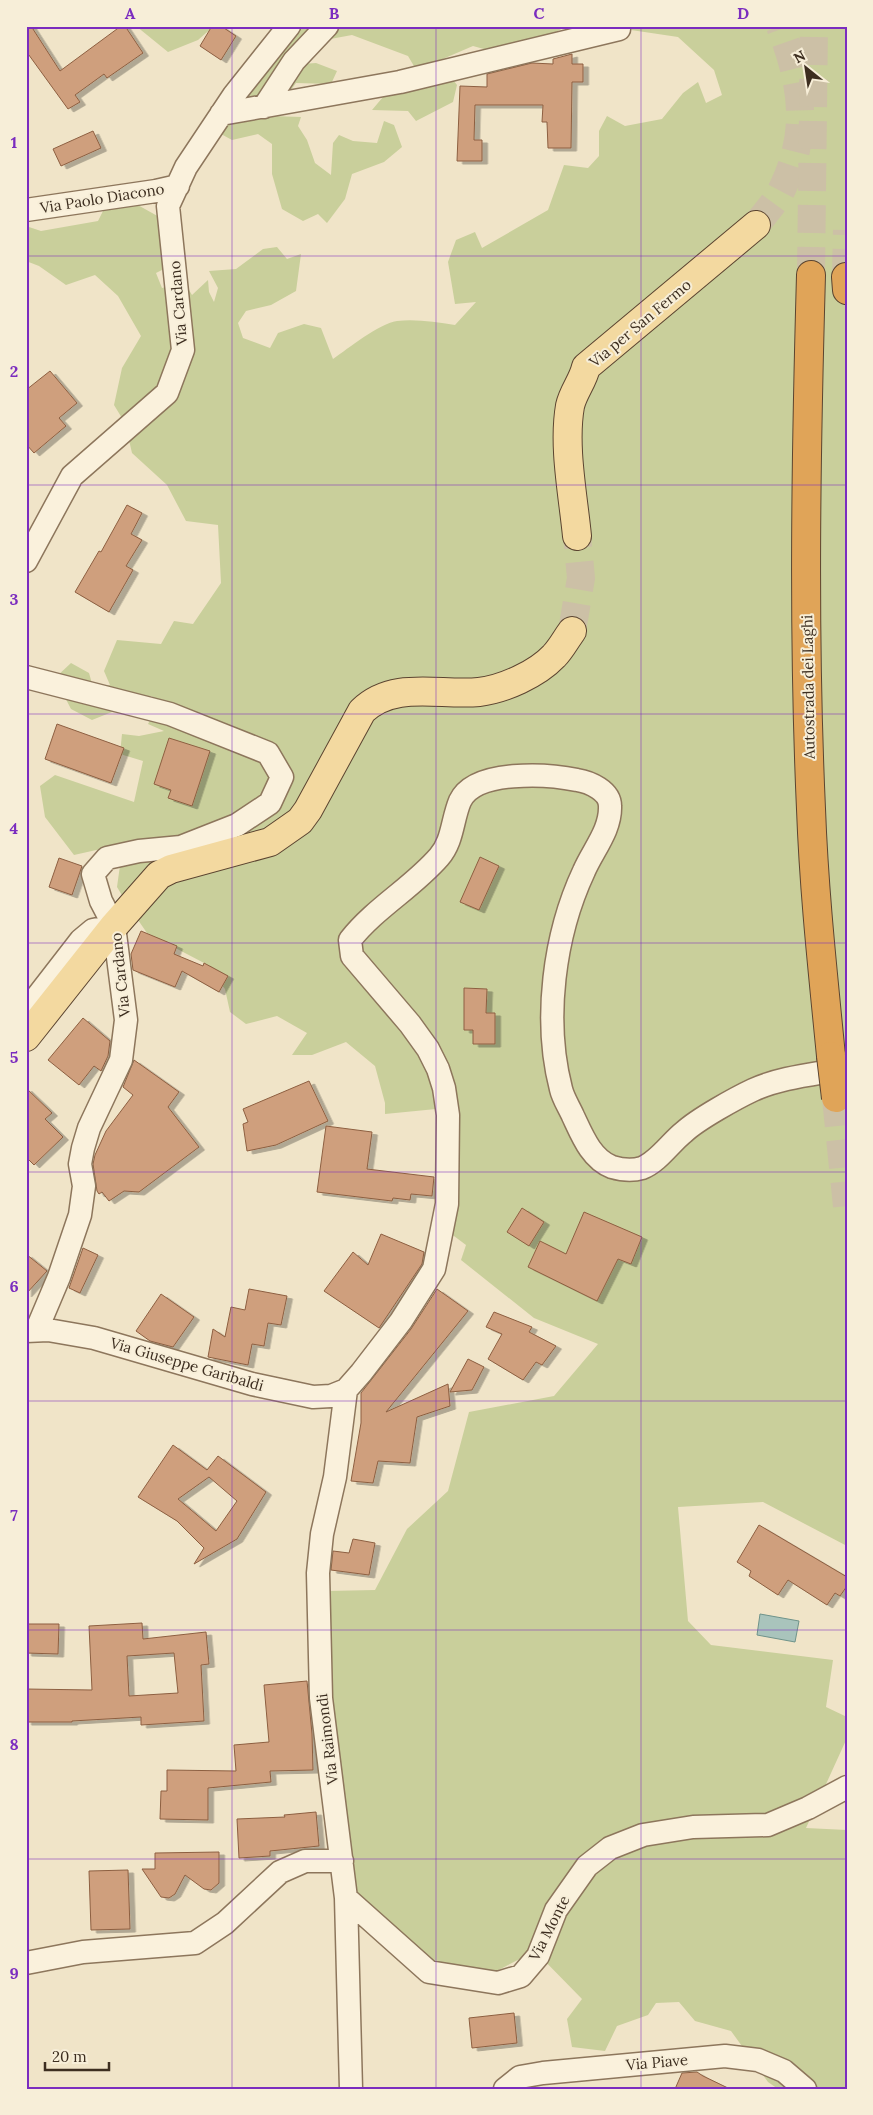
<svg xmlns="http://www.w3.org/2000/svg" width="873" height="2115" font-family="Lora,serif">
	<defs>
		<filter id="shadow"><feDropShadow dx="5.5" dy="3" stdDeviation="0" flood-color="#0004"/></filter>
	</defs>
	<rect width="100%" height="100%" fill="#f0e4c8"/>
	<!-- green -->
	<path fill="#c9cf9b" d="M136,26H214L198,40L168,52Z
		M296,26H565V27L552,34L491,51L473,46L438,61L457,85L453,102L416,121L408,111L372,110L383,97L424,83L408,56L352,35L325,40L302,64L316,63L337,71L331,84L296,83L272,116L301,117L298,126L307,140L315,163L331,175L333,143L339,135L353,141L377,143L384,121L394,125L402,147L384,162L352,174L345,199L327,223L318,214L303,221L282,209L272,174V144L258,134L232,140L221,134Z
		M635,26H847V1546L763,1502L678,1507L688,1621L711,1645L833,1660L826,1707L847,1717V1738L806,1828L847,1830V2089H778L768,2082L731,2031L695,2021L679,2002L656,2003L648,2015L617,2026L605,2051L572,2047L567,2019L582,1999L535,1951L491,1974L424,1959L358,1896L327,1749V1591L375,1590L407,1529L448,1491L469,1412L554,1396L598,1344L534,1318L461,1260L466,1245L450,1233L459,1200L436,1109L385,1114V1103L375,1066L346,1042L312,1055H292L307,1033L277,1016L246,1024L230,1012L225,989L204,963L147,933L129,907L117,887L123,844L74,855L45,817L40,786L55,775L134,802L143,761L120,754L122,734L139,736L164,731L148,724L158,706L152,696L92,720L71,709L55,678L71,663L89,673L93,687L110,685L104,671L117,640L161,644L174,621L193,624L221,583L218,525L186,521L167,485L132,453L125,423L114,405L122,368L141,336L118,296L95,275L66,285L39,266L26,261V226L41,231L98,221L105,207L136,204L161,218L182,260L156,273L162,288L184,282L192,295L208,280L209,292L214,302L218,288L209,271L236,269L263,249L277,247L287,259L301,254L296,291L271,305L246,311L238,323L243,338L270,348L278,333L304,324L321,328L333,359C349,348 378,324 397,321C416,319 436,322 455,325L476,302L455,304L448,262L456,240L475,232L482,248L548,210L564,165L588,168L599,156V131L607,116L625,126L662,119L683,93L698,82L706,103L722,95L714,70L678,37L631,30Z"/>
	<!-- water -->
	<path fill="#a9c4bc" stroke="#6f938a" d="M760,1614L799,1621L795,1642L757,1635Z"/>
	<!-- building -->
	<path fill="#cf9f7d" stroke="#8d5f41" fill-rule="evenodd" filter="url(#shadow)" d="M26,26H31L60,71L121,26H125L143,53L107,78L104,74L75,95L80,102L68,109L26,51Z
		M212,26H221L236,36L221,60L200,46Z
		M572,54V64H583V82H572L571,148H548L547,122H542L543,105H475L474,140H482V161H457L460,86L487,87V74L532,63L553,64V59Z
		M93,131L101,148L61,166L53,149Z
		M50,371L77,403L59,418L66,426L34,453L26,444V390Z
		M127,505L142,513L131,534L142,540L126,566L133,570L109,612L75,592L99,551L101,552Z
		M57,724L124,748L111,783L45,759Z
		M169,738L210,751L192,806L168,798L171,790L154,784Z
		M480,857L499,866L479,910L460,902Z
		M59,858L82,866L72,895L49,887Z
		M141,931L177,946L174,954L203,966L204,963L228,976L219,992L182,971L175,987L133,970L131,954Z
		M464,988L487,989L486,1013H495V1044H473V1030H464Z
		M83,1018L110,1041L108,1056L101,1071L94,1066L79,1085L48,1060Z
		M134,1060L179,1092L168,1107L199,1147L139,1192L124,1191L109,1201L102,1192L99,1194L97,1191L93,1164L95,1155L106,1131L133,1095L123,1087Z
		M309,1081L328,1121L276,1145L247,1151L243,1124L248,1122L243,1109Z
		M26,1088L52,1113L45,1119L63,1137L34,1165L26,1157Z
		M326,1126L372,1132L367,1169L434,1177L432,1196L411,1194L410,1200L393,1198L392,1201L317,1192Z
		M522,1208L544,1222L529,1246L507,1232Z
		M584,1212L642,1237L631,1264L618,1259L597,1301L528,1267L540,1241L566,1254Z
		M381,1234L424,1252L422,1264L379,1328L324,1291L353,1252L368,1265Z
		M83,1248L98,1255L80,1293L69,1288Z
		M26,1254L47,1271L26,1294Z
		M249,1289L287,1296L281,1325L268,1323L264,1346L252,1344L248,1365L208,1357L213,1329L225,1337L231,1307L245,1310Z
		M437,1289L468,1311L386,1412L448,1384L450,1406L417,1417L410,1463L378,1461L373,1483L351,1481L361,1423V1393L411,1329Z
		M161,1294L194,1317L173,1347L150,1341L136,1331Z
		M494,1312L532,1327L529,1332L556,1346L542,1365L536,1362L523,1380L488,1359L502,1334L486,1327Z
		M468,1359L484,1367L472,1390L450,1392Z
		M173,1445L207,1470L218,1456L266,1492L237,1539L194,1564L204,1548L177,1521L138,1497ZM209,1477L237,1501L216,1531L178,1499Z
		M759,1525L847,1577V1586L840,1596L835,1593L827,1605L788,1580L778,1595L749,1576L751,1571L737,1562Z
		M353,1539L375,1543L369,1575L331,1570L333,1551L349,1553Z
		M142,1623L143,1639L206,1632L209,1664L201,1665L204,1721L141,1725V1717L72,1721V1722H26V1689L92,1690L89,1626ZM174,1653L178,1693L129,1696L127,1656Z
		M26,1624H59L58,1654L26,1653Z
		M307,1681L312,1734L313,1770L270,1771L271,1782L208,1788V1820L160,1819L161,1791H167V1770L236,1771L234,1745L269,1742L264,1685Z
		M316,1812L319,1846L270,1851V1856L239,1858L237,1819L285,1817L284,1815Z
		M219,1852V1883L211,1890L204,1889L185,1875L175,1894L169,1898L161,1897L142,1869H155V1853Z
		M128,1870L130,1929L91,1930L89,1871Z
		M514,2013L517,2043L472,2048L469,2018Z
		M697,2072L703,2076L730,2089H675L682,2073Z"/>
	<g fill="none" stroke-linecap="round" stroke-linejoin="round">
		<!-- major-tunnel -->
		<path stroke="#ccc0a6" stroke-width="28" stroke-dasharray="28 14" stroke-linecap="butt" d="M756,225C765,213 777,201 783,187C810,130 802,83 780,26
			M572,631L581,578L577,536"/>
		<!-- highway-tunnel -->
		<path stroke="#ccc0a6" stroke-width="28" stroke-dasharray="28 14" stroke-linecap="butt" d="M811,275L814,26
			M846,277L847,230
			M836,1098L847,1206"/>
		<defs>
			<path id="minor" d="M264,107L294,61L327,26
				M221,114L400,82L619,29
				M26,210L156,191L178,186
				M26,561L72,476L167,393L183,350L168,206L186,167L234,95L289,26
				M26,677L170,714L268,753L282,777L270,803L237,825L181,847L139,851L107,858L93,874L101,901L114,926L126,1020L121,1060L89,1128L83,1148L80,1164L84,1186L80,1215L59,1277L37,1329
				M26,1011L81,940L93,930L114,926
				M26,1331L48,1330L94,1338L252,1384L313,1397L331,1396L346,1390L361,1373L401,1321L434,1269L447,1204L448,1115L444,1088L438,1069L428,1049L410,1024L352,956L350,940C375,908 412,888 439,857C453,841 452,820 460,801C475,769 548,774 577,780C590,782 610,791 610,806C611,830 593,850 584,871C554,935 543,1020 561,1089C563,1098 569,1107 573,1116C582,1135 591,1159 612,1167C622,1170 632,1171 642,1168C658,1162 671,1142 684,1132C698,1119 736,1098 753,1090C781,1077 817,1074 847,1068
				M346,1390L335,1477L322,1534L318,1573L321,1698L346,1898L351,2089
				M346,1898L429,1972L498,1983L521,1976L538,1956L556,1910L587,1866L610,1848L643,1835L693,1827L768,1825L808,1808L847,1787
				M26,1963L83,1952L195,1943L225,1923L280,1872L305,1861H342
				M505,2089L520,2077L543,2073L725,2056L758,2060L784,2071L805,2089"/>
			<path id="major" d="M577,536C573,495 563,446 570,406C573,392 583,381 586,367L756,225
				M26,1037L114,926L159,875L171,869L270,842L300,821L308,810L362,711C394,680 440,696 479,692C504,689 537,674 554,656C561,649 566,639 572,631"/>
			<path id="highway" d="M811,275C806,453 803,631 811,809C814,892 823,974 831,1056
				M846,277L847,290"/>
		</defs>
		<!-- minor casing -->
		<use href="#minor" stroke="#8d765c" stroke-width="25"/>
		<!-- major casing -->
		<use href="#major" stroke="#5b4430" stroke-width="30"/>
		<!-- highway casing -->
		<use href="#highway" stroke="#5b4430" stroke-width="30"/>
		<!-- minor -->
		<use href="#minor" stroke="#faf1dc" stroke-width="22"/>
		<!-- major -->
		<use href="#major" stroke="#f3d9a0" stroke-width="28"/>
		<!-- highway -->
		<use href="#highway" stroke="#e0a458" stroke-width="28"/>
		<defs>
			<path id="highway-bridge" d="M831,1056L836,1098"/>
		</defs>
		<!-- highway-bridge casing -->
		<use href="#highway-bridge" stroke="#5b4430" stroke-width="30" stroke-linecap="butt"/>
		<!-- highway-bridge -->
		<use href="#highway-bridge" stroke="#e0a458" stroke-width="28"/>
	</g>
	<!-- grid -->
	<path fill="none" stroke="#7b2cbf" stroke-width="1" stroke-opacity="0.55" d="M232,26V2089M436,26V2089M641,26V2089M26,256H847M26,485H847M26,714H847M26,943H847M26,1172H847M26,1401H847M26,1630H847M26,1859H847"/>
	<g text-anchor="middle" dominant-baseline="central" stroke-width="4" stroke-linejoin="round" paint-order="stroke">
		<!-- street labels -->
		<g font-size="15" fill="#3d2e20" stroke="#f7eed8">
			<text transform="translate(102 198) rotate(-9)">Via Paolo Diacono</text>
			<text transform="translate(178 303) rotate(-95)">Via Cardano</text>
			<text transform="translate(640 323) rotate(-40)">Via per San Fermo</text>
			<text transform="translate(808 687) rotate(-91)">Autostrada dei Laghi</text>
			<text transform="translate(120 975) rotate(-96)">Via Cardano</text>
			<text transform="translate(187 1364) rotate(16)">Via Giuseppe Garibaldi</text>
			<text transform="translate(327 1739) rotate(-97)">Via Raimondi</text>
			<text transform="translate(549 1928) rotate(-63)">Via Monte</text>
			<text transform="translate(657 2062) rotate(-5)">Via Piave</text>
		</g>
	</g>
	<!-- border -->
	<rect width="873" height="2115" fill="none" stroke="#f7eed8" stroke-width="55"/>
	<!-- north arrow -->
	<g transform="translate(806 68) rotate(330)" stroke="#f7eed8" stroke-width="4" paint-order="stroke">
	<path d="M0-4L9 19L0 12L-9 19Z" fill="#3d2e20"/>
	<text y="-8" font-size="14" font-weight="bold" text-anchor="middle" fill="#3d2e20">N</text>
	</g>
	<!-- scale -->
	<path d="M45 2062v8h64v-8" fill="none" stroke="#3d2e20" stroke-width="2.5"/>
	<text x="52" y="2062" font-size="15" fill="#3d2e20" stroke="#f7eed8" stroke-width="4" paint-order="stroke">20 m</text>
	<rect x="28" y="28" width="818" height="2060" fill="none" stroke="#7b2cbf" stroke-width="2"/>
	<g font-size="16" text-anchor="middle" font-weight="bold" fill="#7b2cbf">
		<text x="130" y="19">A</text>
		<text x="334" y="19">B</text>
		<text x="539" y="19">C</text>
		<text x="743" y="19">D</text>
		<text x="14" y="148">1</text>
		<text x="14" y="377">2</text>
		<text x="14" y="605">3</text>
		<text x="14" y="834">4</text>
		<text x="14" y="1063">5</text>
		<text x="14" y="1292">6</text>
		<text x="14" y="1521">7</text>
		<text x="14" y="1750">8</text>
		<text x="14" y="1979">9</text>
	</g>
</svg>
